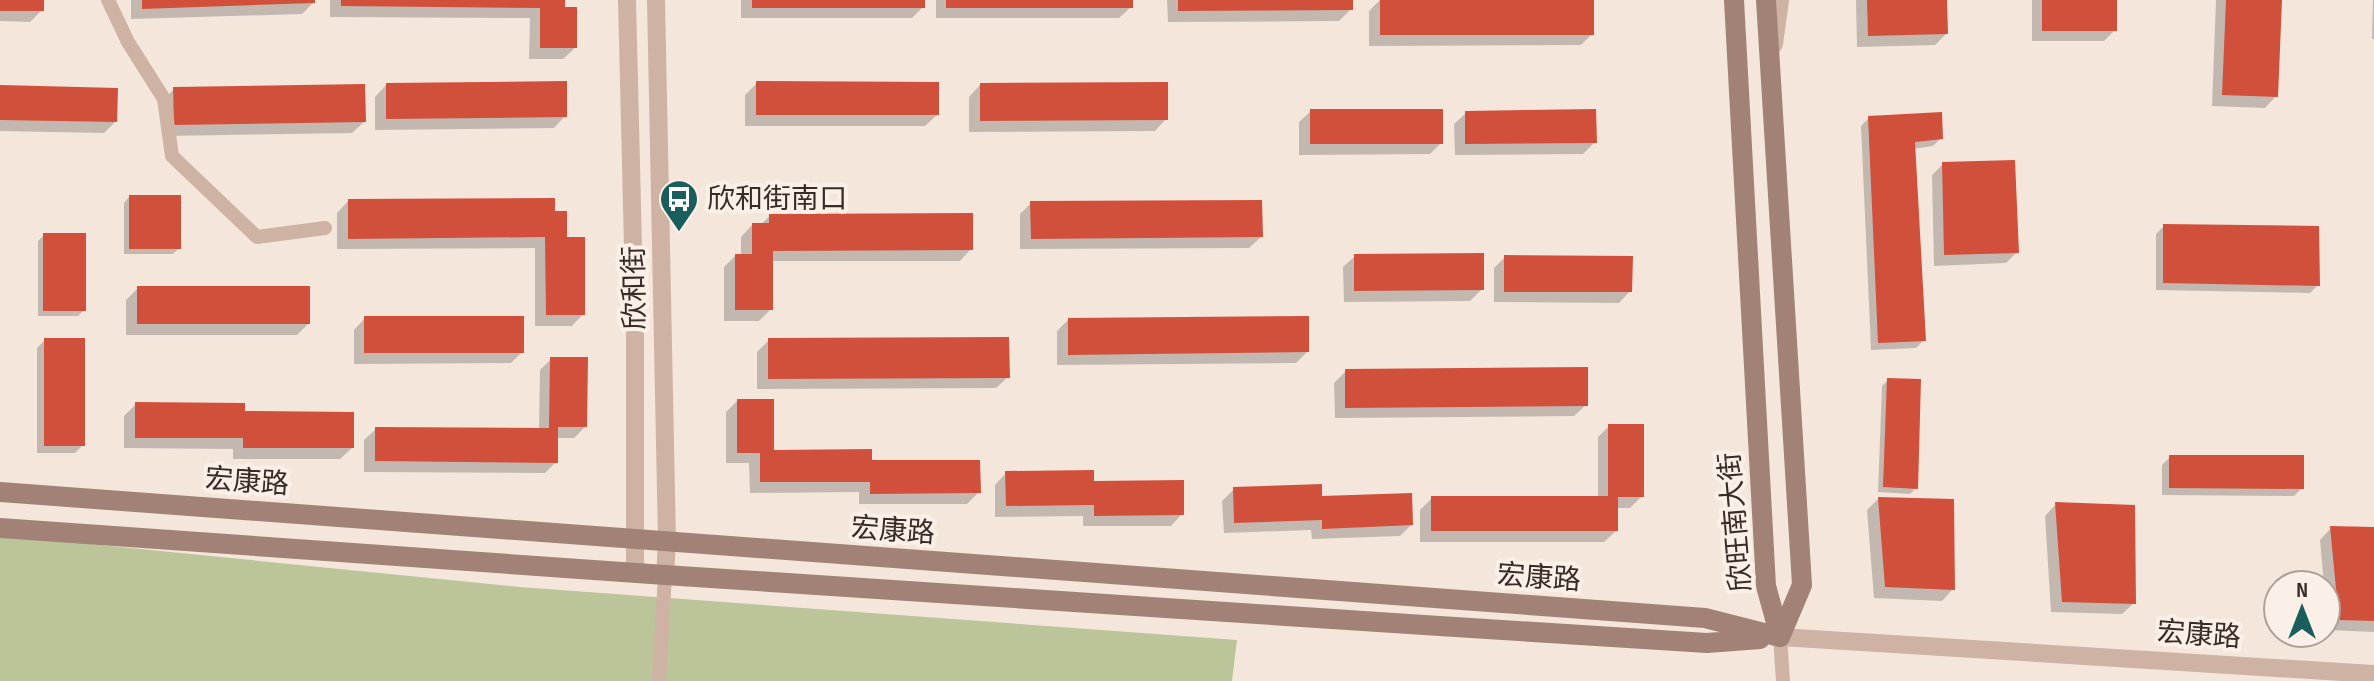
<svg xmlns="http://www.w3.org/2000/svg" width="2374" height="681" font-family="'Sofia Sans Condensed','Noto Sans SC',sans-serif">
	<rect width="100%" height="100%" fill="#f4e6db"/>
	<!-- green -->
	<path fill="#bbc599" d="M0,535L520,587L1237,640L1232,681H0Z"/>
	<!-- shadow -->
	<path fill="#0003" d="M0,0H42V10L30,22L0,21Z
		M131,0H313V3L302,14L131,19Z
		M330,0H563L575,48L563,59H529L530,18L330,17Z
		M741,0H923V7L912,18H741Z
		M936,0H1131V7L1119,18H936Z
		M1167,0H1351V9L1339,21L1168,22Z
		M1380,0H1592V34L1581,45L1369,46V11Z
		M1856,0H1945L1946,34L1935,45L1857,47Z
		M2032,0H2115V30L2104,41H2032Z
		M2216,0H2280L2276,96L2265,108L2212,106Z
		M2373,0H2374V39H2372Z
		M757,83L937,115L925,126H745V95Z
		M386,85L565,116L554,128L375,130V97Z
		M980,85L1166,119L1155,131L969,132V97Z
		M0,87L115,122L104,133L0,131Z
		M174,89L364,122L352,133L163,136V100Z
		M1311,111L1441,143L1430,154L1299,155V122Z
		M1466,113L1595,142L1583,154L1455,155L1454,124Z
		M1869,118L1941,138L1933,146L1913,149L1924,340L1916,348L1871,350L1861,126Z
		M1943,164L2017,252L2006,263L1934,266L1932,175Z
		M129,197L179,248L173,254H124V203Z
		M348,201L565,239L583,314L572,326H535V248L337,249V213Z
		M1031,203L1261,237L1249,248L1020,249V214Z
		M770,216L971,249L960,261H771V309L759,321H724V267L735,256H741V237L752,225H760Z
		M2164,226L2318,285L2310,293L2156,290V234Z
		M44,235L84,310L78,316H38V241Z
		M1355,256L1482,289L1470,301L1344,302L1343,267Z
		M1505,257L1630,291L1619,303L1494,302V268Z
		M138,288L308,324L297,335H126V300Z
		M365,318L522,352L511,363L354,364V330Z
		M1068,320L1307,352L1296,363L1057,365V331Z
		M45,340L83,445L75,453H37V348Z
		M769,340L1008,377L996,388L757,389V352Z
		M551,359L585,427L574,438H556V462L545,473L364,472V440L376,429L539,430L540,370Z
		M1346,371L1586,405L1574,416L1335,418L1334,383Z
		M1888,380L1916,488L1910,494L1878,492L1882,386Z
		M737,401L772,452L870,462L979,492L967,504H859V492L750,493L749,463H726V412Z
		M136,404L243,413L352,448L340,459H233V449L124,448V416Z
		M1609,426L1642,496L1630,508H1616V531L1604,542H1420V510L1432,498H1598V437Z
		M2170,457L2302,488L2294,496L2162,495V465Z
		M1006,473L1092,483L1182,514L1171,526H1083V516L995,517V485Z
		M1234,489L1320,498L1411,525L1400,536L1312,539L1311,530L1224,533L1222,501Z
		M1878,499L1953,589L1942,601L1874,598L1867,510Z
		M2056,504L2134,603L2122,614L2051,612L2045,516Z
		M2331,528L2374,529V632L2328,630L2326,585H2324L2320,540Z"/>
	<!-- building -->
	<path fill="#d1503c" d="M0,0H44V11H0Z
		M142,0H315V3L142,9Z
		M341,0H565V7H577V48H540V8L341,6Z
		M752,0H925V8H752Z
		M946,0H1133V8H946Z
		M1178,0H1353V10L1178,11Z
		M1380,0H1594V35H1380Z
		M1867,0H1947L1948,34L1868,36Z
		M2042,0H2117V31H2042Z
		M2226,0H2282L2278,97L2222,95Z
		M567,81V117L386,119V83Z
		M756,81L939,82V115H756Z
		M1168,82V120L980,121V83Z
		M365,84L366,122L174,125L173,87Z
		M0,85L118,88L117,122L0,120Z
		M1310,109H1443V144H1310Z
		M1596,109L1597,143L1465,144V111Z
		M1942,112L1943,139L1915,142L1926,341L1878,343L1868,116Z
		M2015,160L2019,253L1944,255L1942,162Z
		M129,195H181V249H129Z
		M555,198V211H567V237H585V315H546L545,237L348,239V199Z
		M1262,200L1263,237L1031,239L1030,201Z
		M973,213V250L773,251V310H735V254H752V223H769V214Z
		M2163,224L2319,226L2320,286L2163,283Z
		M43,233H86V311H43Z
		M1484,253V290L1354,291V254Z
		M1504,255L1633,256L1632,292H1504Z
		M137,286H310V324H137Z
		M364,316H524V353H364Z
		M1309,316V352L1068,355V318Z
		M1009,337L1010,378L768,379V338Z
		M44,338H85V446H44Z
		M550,357H588L587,427H558V463L375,461V427L549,428Z
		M1588,367V406L1345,408V369Z
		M1887,378L1921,379L1918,489L1883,487Z
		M737,399H774V450L872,449V460H980L981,493L870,494V482H760V453H737Z
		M135,402L245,403V411L354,412V448H243V438H135Z
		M1608,424H1644V497H1618V531H1431V496H1608Z
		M2169,455H2304V489L2169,488Z
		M1094,470V481L1184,480V515L1094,516V505L1006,506L1005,471Z
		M1322,484V496L1412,493L1413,525L1322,529V520L1234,523L1233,487Z
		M1878,497L1954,499L1955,590L1885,587Z
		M2055,502L2135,505L2136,604L2062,602Z
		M2330,526L2374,527V621L2339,620Z"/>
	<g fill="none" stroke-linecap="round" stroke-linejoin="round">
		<!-- minor -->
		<path stroke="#ceb3a5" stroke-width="14" d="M108,0L128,42L164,99L172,156L257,237L325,228
			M1780,637L1783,681
			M659,681L665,575"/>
		<!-- tertiary -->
		<path stroke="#ceb3a5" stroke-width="18" d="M627,0L635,328V572
			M656,0L667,542L665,575
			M1774,44L1780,0
			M1780,637L2374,674"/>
		<!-- secondary -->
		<path stroke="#a28276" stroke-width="20" d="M1734,0L1766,586L1780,637L1802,585L1766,0
			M0,492L1705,618L1780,637
			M0,528L665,575L1424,625L1707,643L1760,639"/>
	</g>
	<!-- icons -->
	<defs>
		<symbol id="bus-pin" viewBox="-11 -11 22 30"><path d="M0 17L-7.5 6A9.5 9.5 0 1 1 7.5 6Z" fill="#195e5c" stroke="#fbf0e8"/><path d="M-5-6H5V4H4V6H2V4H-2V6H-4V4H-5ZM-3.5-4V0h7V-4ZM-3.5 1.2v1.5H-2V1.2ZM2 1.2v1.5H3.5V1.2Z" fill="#fff"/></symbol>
	</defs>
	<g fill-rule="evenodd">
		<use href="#bus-pin" x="657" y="177" width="44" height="60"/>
	</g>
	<g text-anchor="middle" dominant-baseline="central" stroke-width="8" stroke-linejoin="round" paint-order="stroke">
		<!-- poi labels -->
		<g font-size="28" fill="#392b27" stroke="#fbf0e8" text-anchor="start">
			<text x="707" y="199">欣和街南口</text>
		</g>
		<!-- street labels -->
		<g font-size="28" fill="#392b27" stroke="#fbf0e8">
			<text transform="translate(635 288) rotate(-91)">欣和街</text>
			<text transform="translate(247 482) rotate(4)">宏康路</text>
			<text transform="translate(1736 522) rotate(-95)">欣旺南大街</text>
			<text transform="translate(893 531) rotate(4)">宏康路</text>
			<text transform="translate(1539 578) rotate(4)">宏康路</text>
			<text transform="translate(2199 635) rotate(4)">宏康路</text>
		</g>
	</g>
	<!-- north arrow -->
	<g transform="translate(2302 609)"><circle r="38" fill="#fbf0e8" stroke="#ada19b" stroke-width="2"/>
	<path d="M0-6L14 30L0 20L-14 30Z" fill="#195e5c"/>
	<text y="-12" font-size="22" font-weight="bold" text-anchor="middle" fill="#392b27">N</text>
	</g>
</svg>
